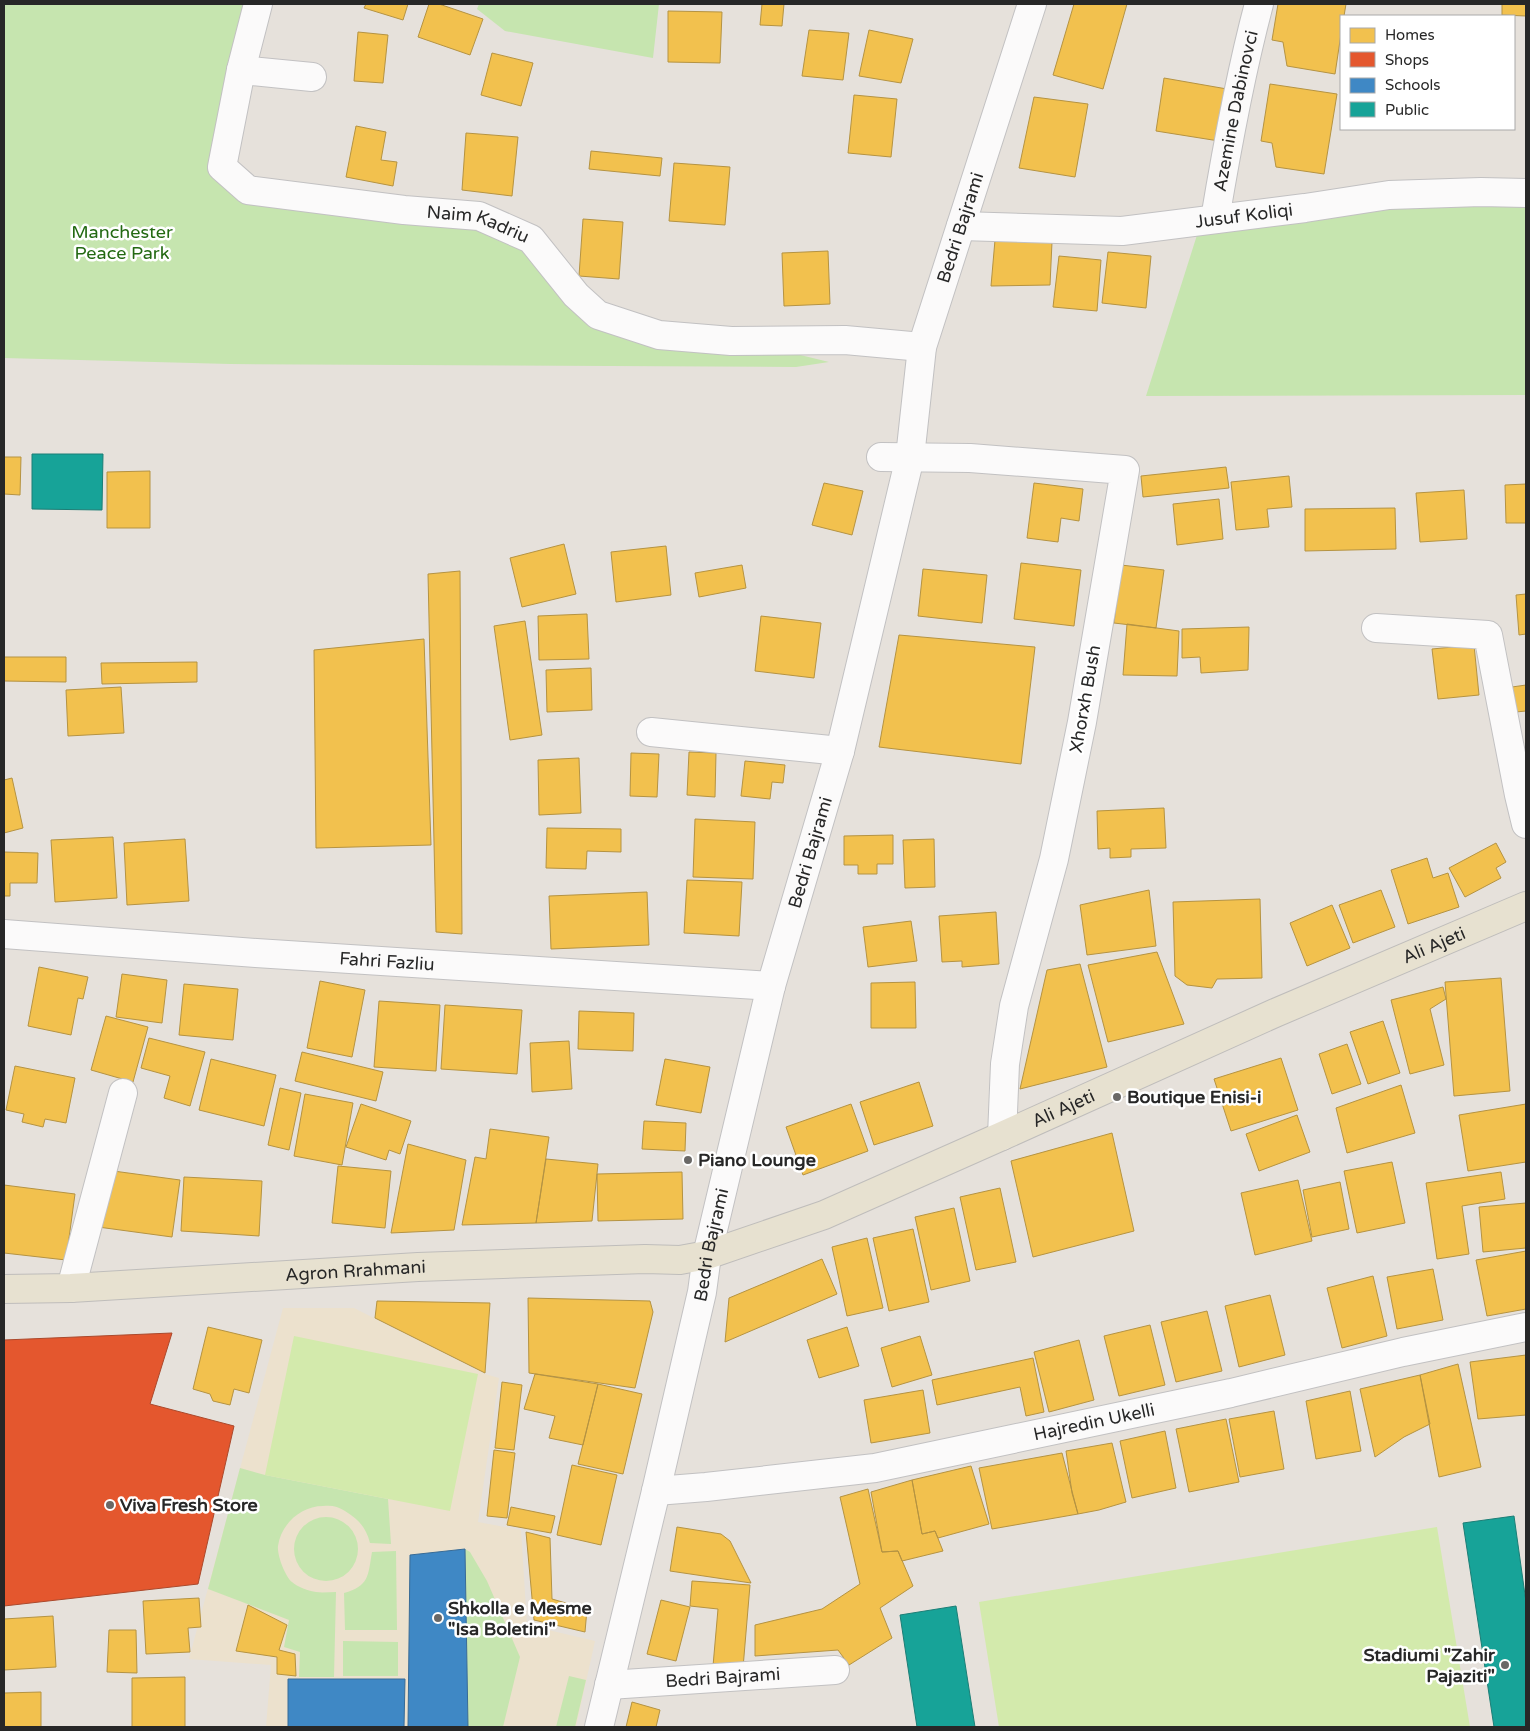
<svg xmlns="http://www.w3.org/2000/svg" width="1530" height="1731" font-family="'Varela Round',sans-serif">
	<rect width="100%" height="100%" fill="#e6e1db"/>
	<!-- education -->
	<path fill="#ece1cd" d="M283,1308H354L485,1374L499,1378L478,1522L521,1530L527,1625L595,1641L576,1727H266L271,1665L189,1659Z"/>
	<!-- green -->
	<path fill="#c6e5af" d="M4,4H251L214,168L241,202L402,221L480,225L514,241L588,320L788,352L829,362L796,367L230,364L4,358Z
		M479,4H659L653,58L505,31L477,9Z
		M1401,200L1526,205V395L1146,396L1197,235Z
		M240,1468L265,1475L388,1499L391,1544L370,1543C366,1527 358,1519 345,1511C338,1506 331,1505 323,1506C301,1506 281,1524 278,1546C277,1555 285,1576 292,1582C297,1587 309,1591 316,1592C322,1593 329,1592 336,1592L334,1677H299L300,1652L284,1647L289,1620L208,1589Z
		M294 1549a32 32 0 1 1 64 0a32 32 0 1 1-64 0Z
		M465,1549L470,1552L487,1581L520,1657L503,1727H468Z
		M396,1551L397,1630H345L344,1593C369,1586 368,1576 372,1552Z
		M343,1641L398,1642V1676H343Z
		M569,1676L586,1680L575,1727H556Z"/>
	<!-- pitch -->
	<path fill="#d3eaac" d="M294,1336L478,1374L450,1511L265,1475Z
		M1437,1527L1470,1727H999L979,1602Z"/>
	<!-- homes -->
	<path fill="#f2c14e" stroke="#b59342" d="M366,4H408L403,20L364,8Z
		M429,4H439L483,19L470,55L418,37Z
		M762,4H784L782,26L760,25Z
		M1074,4H1127L1103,89L1053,75Z
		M1278,4H1346L1344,16H1341V34L1335,74L1287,66L1283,42L1272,40Z
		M1502,4H1526V16L1502,15Z
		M668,11L722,12L720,63L668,62Z
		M809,30L849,33L843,80L802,76Z
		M869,30L913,39L901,83L859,76Z
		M358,32L388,35L383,83L354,81Z
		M492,53L533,63L521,106L481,95Z
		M1164,78L1227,89L1219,141L1156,131Z
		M1270,84L1337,94L1324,174L1276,167L1272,143L1261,141Z
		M854,95L897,99L891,157L848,153Z
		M1034,97L1088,104L1075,177L1019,168Z
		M356,126L386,132L381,160L397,162L393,186L346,177Z
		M466,133L518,137L512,196L462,190Z
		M591,151L662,158L660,176L589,169Z
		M674,163L730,167L725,225L669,221Z
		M583,219L623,222L619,279L579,276Z
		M995,240L1052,242L1050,285L991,286Z
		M828,251L830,304L784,306L782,253Z
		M1108,252L1151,256L1146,308L1102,303Z
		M1059,256L1101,260L1097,311L1053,307Z
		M4,457H21L20,495L4,494Z
		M1226,467L1229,488L1143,497L1141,476Z
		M150,471V528H107V472Z
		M1289,476L1292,507L1267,509L1269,527L1236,530L1231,482Z
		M824,483L863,491L852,535L812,525Z
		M1034,483L1083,489L1079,521L1061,518L1058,542L1027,538Z
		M1526,484V523H1506L1505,485Z
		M1464,490L1467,539L1420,542L1416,493Z
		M1219,499L1223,539L1177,545L1173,504Z
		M1395,508L1396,549L1305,551V509Z
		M564,544L576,594L522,607L510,558Z
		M666,546L671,595L616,602L611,552Z
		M1021,563L1081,570L1074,626L1014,619Z
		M742,565L746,588L699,597L695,573Z
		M1121,565L1164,570L1156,628L1114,623Z
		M923,569L987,575L982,623L918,616Z
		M460,571L462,934L436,932L428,574Z
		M1526,594V634L1519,635L1516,595Z
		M587,614L589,659L539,660L538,616Z
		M761,616L821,623L814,678L755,671Z
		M525,621L542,735L510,740L494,626Z
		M1127,624L1179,631L1177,676L1123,675Z
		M1249,627L1248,670L1201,673L1200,657L1182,658V629Z
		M899,635L1035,647L1021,764L879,747Z
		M424,639L431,845L316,848L314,650Z
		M1474,645L1479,695L1438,699L1432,649Z
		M4,657H66V682L4,681Z
		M197,662V682L102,684L101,663Z
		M591,668L592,710L547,712L546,670Z
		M1526,685V711L1516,712L1512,687Z
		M121,687L124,733L68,736L66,690Z
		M689,752L716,753L715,797L687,795Z
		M631,753L659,754L657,797L630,796Z
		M579,758L581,813L539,815L538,760Z
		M745,761L785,765L783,783L772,782L770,799L741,796Z
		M12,778L23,828L4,833V780Z
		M1164,808L1166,848L1131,849V857L1110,858V848L1098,849L1097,811Z
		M695,819L755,822L753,879L693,877Z
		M547,828L621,829V852L587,851L586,869L546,868Z
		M893,835V864H877V874H858V865H844V836Z
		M113,837L117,898L55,902L51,840Z
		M185,839L189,901L127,905L124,843Z
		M934,839L935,887L905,888L903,840Z
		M1496,843L1506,862L1496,868L1501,878L1465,897L1449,868Z
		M4,852L38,853L37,883H10V896H4Z
		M1427,858L1433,878L1448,873L1459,907L1408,924L1391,870Z
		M687,880L742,882L739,936L684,933Z
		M1149,890L1156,946L1087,955L1080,905Z
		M1381,890L1395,927L1353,943L1339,905Z
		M647,892L649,945L551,949L549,896Z
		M1260,899L1262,978L1217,979L1212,988L1187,985L1175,976L1173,902Z
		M1332,905L1350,948L1307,966L1290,923Z
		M996,912L999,964L962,967V961L942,962L939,916Z
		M911,921L917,961L868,967L863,927Z
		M1157,952L1184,1024L1108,1042L1088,965Z
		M1080,964L1107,1067L1020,1089L1047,970Z
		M39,967L88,977L83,999L78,998L71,1035L28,1026Z
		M122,974L167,980L162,1023L116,1017Z
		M1501,978L1510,1091L1454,1096L1445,982Z
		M320,981L365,990L352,1057L307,1048Z
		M915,982L916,1028H871V983Z
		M184,984L238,989L233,1040L179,1035Z
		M1443,987L1446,999L1430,1009L1444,1065L1410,1074L1391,1000Z
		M379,1001L440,1005L436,1071L374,1067Z
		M445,1005L522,1010L517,1074L441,1069Z
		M579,1011L634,1013L633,1051L578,1049Z
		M106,1016L148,1027L133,1082L91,1070Z
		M1383,1021L1400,1073L1368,1084L1350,1032Z
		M149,1038L205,1052L190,1106L164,1098L170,1076L141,1068Z
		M569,1041L572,1089L532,1092L530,1043Z
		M1347,1044L1361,1084L1332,1094L1319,1054Z
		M302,1052L383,1072L376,1101L295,1081Z
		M1281,1058L1298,1110L1231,1131L1214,1079Z
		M211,1059L276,1075L264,1126L199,1110Z
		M665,1059L710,1067L701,1113L656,1105Z
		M15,1066L75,1078L66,1123L45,1119L43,1127L22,1122L24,1114L6,1110Z
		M919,1082L933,1126L874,1145L860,1102Z
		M1401,1085L1415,1133L1347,1153L1336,1108Z
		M280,1088L301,1093L289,1150L268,1145Z
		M305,1094L353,1103L342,1165L294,1156Z
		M361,1104L411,1121L400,1154L389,1150L386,1160L346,1147Z
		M851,1104L868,1151L803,1175L786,1127Z
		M1526,1104V1162L1468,1171L1459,1115Z
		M1297,1115L1310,1152L1259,1171L1246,1134Z
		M644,1121L686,1123L685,1151L642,1149Z
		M490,1129L549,1137L536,1223L462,1225L475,1157L486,1159Z
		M1112,1133L1134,1231L1033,1257L1011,1161Z
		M408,1144L466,1160L454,1230L391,1233Z
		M546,1159L598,1164L592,1221L536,1223Z
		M1392,1162L1405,1223L1357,1233L1344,1171Z
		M338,1166L391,1171L385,1228L332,1223Z
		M106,1170L180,1180L172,1237L98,1227Z
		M682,1172L683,1219L598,1221L597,1174Z
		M1501,1172L1505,1199L1462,1206L1469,1254L1437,1259L1426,1183Z
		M184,1177L262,1181L259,1236L181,1231Z
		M1298,1180L1312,1241L1255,1255L1241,1193Z
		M1340,1182L1349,1229L1312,1237L1303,1190Z
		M4,1185L75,1194L66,1260L4,1253Z
		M1000,1188L1016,1262L976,1270L960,1197Z
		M1526,1203V1248L1483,1252L1479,1207Z
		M954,1208L970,1281L931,1290L915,1217Z
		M913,1229L929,1302L889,1311L873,1238Z
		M867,1238L883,1308L847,1316L832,1247Z
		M1526,1251V1309L1487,1316L1476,1260Z
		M822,1259L837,1294L725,1342L729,1298Z
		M1433,1269L1443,1320L1397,1329L1387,1277Z
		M1373,1276L1387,1336L1342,1348L1327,1288Z
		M1270,1295L1285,1355L1239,1367L1225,1306Z
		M528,1298L650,1301L653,1312L635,1388L529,1373Z
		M377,1301L490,1303L485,1373L375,1318Z
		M1207,1311L1222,1371L1176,1382L1161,1322Z
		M1150,1325L1165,1385L1119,1396L1104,1336Z
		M208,1327L262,1340L249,1393L234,1389L230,1405L213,1401L210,1394L193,1389Z
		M847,1327L859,1366L819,1378L807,1340Z
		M920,1336L932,1375L892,1387L881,1348Z
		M1079,1340L1094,1400L1049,1412L1034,1352Z
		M1526,1355V1415L1478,1419L1470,1362Z
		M1033,1358L1044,1412L1026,1416L1020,1387L937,1405L932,1380Z
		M1458,1364L1481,1467L1439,1477L1420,1375Z
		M535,1374L598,1384L583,1445L549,1438L555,1416L524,1409Z
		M1420,1375L1430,1424L1404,1437L1375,1457L1360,1389Z
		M502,1382L522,1385L514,1450L495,1448Z
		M598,1384L642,1394L623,1474L578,1464Z
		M923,1390L930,1433L871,1443L864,1400Z
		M1350,1391L1361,1451L1316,1459L1306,1401Z
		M1274,1411L1284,1469L1240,1477L1229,1419Z
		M1226,1419L1239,1482L1189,1492L1176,1429Z
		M1165,1431L1176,1488L1132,1498L1120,1441Z
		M1112,1443L1126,1502L1099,1510L1078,1514L1072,1493L1066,1451Z
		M494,1450L515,1453L507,1518L487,1516Z
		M1062,1453L1078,1514L992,1529L979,1468Z
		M572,1465L617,1475L601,1545L557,1535Z
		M971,1466L989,1524L938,1538L935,1531L922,1534L912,1480Z
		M912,1480L922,1534L935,1531L943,1551L902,1561L898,1551L882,1552L871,1492Z
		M868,1489L882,1552L898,1551L913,1586L880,1608L892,1638L849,1665L838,1650L755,1656V1625L822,1609L860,1584L840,1497Z
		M511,1507L555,1516L551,1533L507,1525Z
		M677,1527L721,1534L730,1541L751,1583L670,1571Z
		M526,1532L550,1538L552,1599L587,1609L585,1632L534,1620Z
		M692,1581L750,1585L743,1668L713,1666L718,1609L690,1606Z
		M199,1598L201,1627L188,1628L190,1652L146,1654L143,1601Z
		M661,1600L690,1607L676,1661L647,1654Z
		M248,1605L287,1625L279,1650L295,1654L296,1676L277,1674V1657L236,1651Z
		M53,1616L56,1667L4,1670V1619Z
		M109,1630H136L137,1673L107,1672Z
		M185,1677V1727H132V1678Z
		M41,1692V1727H4V1693Z
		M632,1702L660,1710L656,1727H626Z"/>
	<!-- shops -->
	<path fill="#e4572e" stroke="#ab492c" d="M172,1333L150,1404L234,1426L198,1584L4,1606V1340Z"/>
	<!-- schools -->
	<path fill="#3f88c5" stroke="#386b96" d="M465,1549L468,1727H408L410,1555Z
		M288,1679H405L404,1727H288Z"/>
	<!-- public -->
	<path fill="#17a398" stroke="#1c7e76" d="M32,454H103L102,510L32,509Z
		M1514,1516L1526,1602V1727H1494L1463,1523Z
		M956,1606L975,1727H917L900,1615Z"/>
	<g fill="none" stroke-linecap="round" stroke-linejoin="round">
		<defs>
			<g id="minor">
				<path id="s1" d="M258,4L241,70L222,167L248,190L404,210L479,216L531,239L576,295L598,315L659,335L731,341L845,340L922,347"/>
				<path d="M241,70L312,77"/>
				<path id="s2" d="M1215,219C1227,147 1240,75 1259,4"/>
				<path id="s3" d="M961,226L1122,231L1305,208L1389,195L1481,192L1526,193"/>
				<path d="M881,457L970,458L1125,470L1082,722L1054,859L1014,1006L1005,1064L1002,1136"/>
				<path d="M1376,628L1488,635L1519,795L1526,824"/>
				<path d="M651,732L840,751"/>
				<path id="s4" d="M4,934L256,953L771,986"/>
				<path d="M71,1288L123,1093"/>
				<path id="s5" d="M656,1491L706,1487L875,1468L1231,1393L1403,1352L1526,1327"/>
				<path id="s6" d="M609,1685L835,1670"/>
				<path id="s7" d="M599,1727L656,1491L702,1292L707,1255L771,986L840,751L910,457L922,347L1032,4"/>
			</g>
			<g id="major">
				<path id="s8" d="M4,1289L71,1288L418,1267L645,1259L680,1260L707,1255L824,1215L1002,1136L1275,1013L1526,906"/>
			</g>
		</defs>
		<!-- minor casing -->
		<use href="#minor" stroke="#c2c1c2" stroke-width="30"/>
		<!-- major casing -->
		<use href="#major" stroke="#bfbdbb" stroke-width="30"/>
		<!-- minor -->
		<use href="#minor" stroke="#fbfafa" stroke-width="28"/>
		<!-- major -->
		<use href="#major" stroke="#e7e1d0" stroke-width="28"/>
	</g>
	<!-- markers -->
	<g fill="#6a6866" stroke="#fff" stroke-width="2">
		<circle cx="1117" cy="1097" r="5"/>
		<circle cx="688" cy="1160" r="5"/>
		<circle cx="110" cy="1505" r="5"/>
		<circle cx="438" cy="1618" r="5"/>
		<circle cx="1505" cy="1665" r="5"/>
	</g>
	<g text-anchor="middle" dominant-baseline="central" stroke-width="5" stroke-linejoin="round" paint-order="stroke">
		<!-- street labels -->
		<g font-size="18" fill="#272727" stroke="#fff">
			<text stroke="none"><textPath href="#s2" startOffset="110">Azemine Dabinovci</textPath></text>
			<text stroke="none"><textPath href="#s3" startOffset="284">Jusuf Koliqi</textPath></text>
			<text stroke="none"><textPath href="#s1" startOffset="435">Naim Kadriu</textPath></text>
			<text stroke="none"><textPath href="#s7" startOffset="1544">Bedri Bajrami</textPath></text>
			<text transform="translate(1085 699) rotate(-80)">Xhorxh Bush</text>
			<text stroke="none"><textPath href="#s7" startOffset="900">Bedri Bajrami</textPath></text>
			<text stroke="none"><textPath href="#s8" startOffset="1495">Ali Ajeti</textPath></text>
			<text stroke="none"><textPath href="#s4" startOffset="384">Fahri Fazliu</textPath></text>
			<text stroke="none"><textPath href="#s8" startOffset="1090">Ali Ajeti</textPath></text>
			<text stroke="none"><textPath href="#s7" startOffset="495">Bedri Bajrami</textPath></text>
			<text stroke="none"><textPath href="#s8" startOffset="352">Agron Rrahmani</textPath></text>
			<text stroke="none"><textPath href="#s5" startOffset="444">Hajredin Ukelli</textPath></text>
			<text stroke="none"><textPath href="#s6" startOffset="114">Bedri Bajrami</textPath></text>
		</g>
		<!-- park labels -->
		<g font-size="18" fill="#236912" stroke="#fff">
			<text x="122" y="232">Manchester<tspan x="122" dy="21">Peace Park</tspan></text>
		</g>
		<!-- poi labels -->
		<g font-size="18" font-weight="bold" fill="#272727" stroke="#fff" text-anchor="start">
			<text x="1127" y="1097">Boutique Enisi-i</text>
			<text x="698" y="1160">Piano Lounge</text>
			<text x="120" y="1505">Viva Fresh Store</text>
			<text x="448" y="1608">Shkolla e Mesme<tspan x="448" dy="21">"Isa Boletini"</tspan></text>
			<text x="1495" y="1655" text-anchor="end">Stadiumi "Zahir<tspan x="1495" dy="21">Pajaziti"</tspan></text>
		</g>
	</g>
	<!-- border -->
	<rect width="1530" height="1731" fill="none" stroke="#272727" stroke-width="10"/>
	<!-- legend -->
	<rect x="1340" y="15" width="175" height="115" fill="#ffffff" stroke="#a9a9a9"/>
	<rect x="1350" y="28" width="25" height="15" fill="#f2c14e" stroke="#a9a9a9"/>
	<text x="1385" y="40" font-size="15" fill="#272727">Homes</text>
	<rect x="1350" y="52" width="25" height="15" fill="#e4572e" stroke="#a9a9a9"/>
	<text x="1385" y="65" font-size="15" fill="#272727">Shops</text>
	<rect x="1350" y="78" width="25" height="15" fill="#3f88c5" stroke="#a9a9a9"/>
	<text x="1385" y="90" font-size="15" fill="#272727">Schools</text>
	<rect x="1350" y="102" width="25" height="15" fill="#17a398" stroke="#a9a9a9"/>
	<text x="1385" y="115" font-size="15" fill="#272727">Public</text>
</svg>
